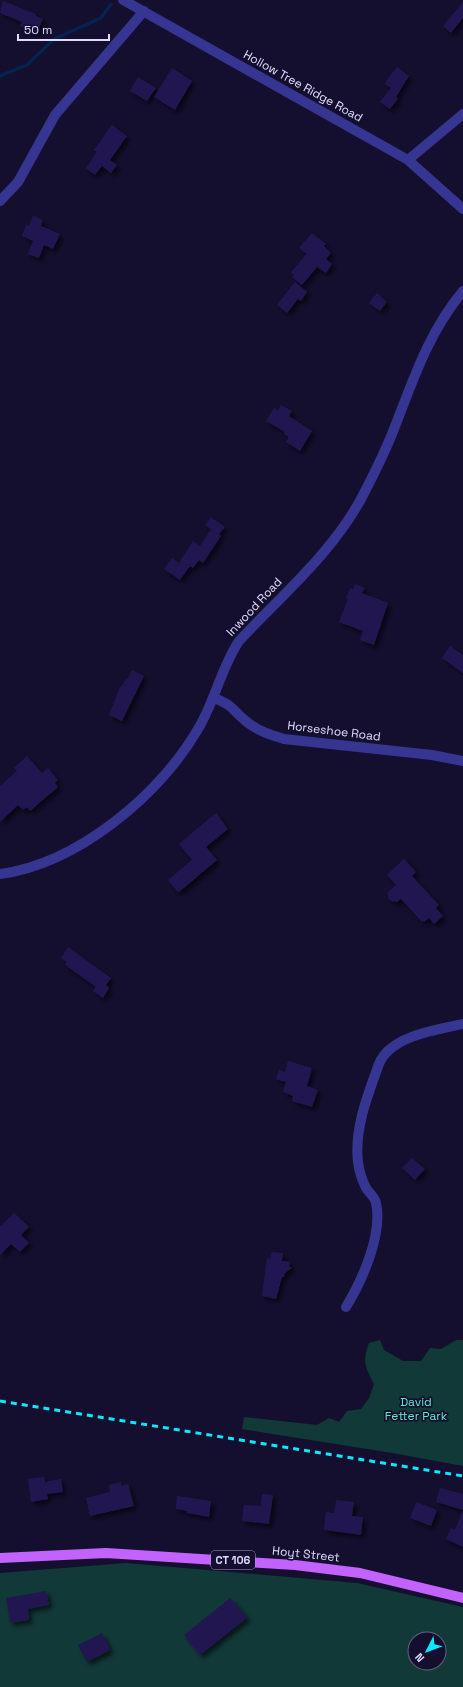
<svg xmlns="http://www.w3.org/2000/svg" width="463" height="1687" font-family="'Space Grotesk',sans-serif">
	<defs>
		<filter id="shadow"><feDropShadow dx="3.5" dy="3.5" stdDeviation="2" flood-color="#0009"/></filter>
	</defs>
	<rect width="100%" height="100%" fill="#140f2e"/>
	<!-- green -->
	<path fill="#113937" fill-rule="evenodd" d="M380,1340L384,1350L403,1361H421L430,1348L441,1349L456,1340H463V1466L392,1453L242,1429L244,1417L317,1425L329,1418L339,1422L347,1411L361,1409L369,1398L374,1384C365,1367 362,1361 369,1343Z
		M126,1563L357,1583L463,1607V1687H0V1573ZM415,1639H439V1663H415Z"/>
	<g fill="none" stroke-linecap="round" stroke-linejoin="round">
		<!-- stream -->
		<path stroke="#052251" stroke-width="3.5" d="M0,76L27,65L54,39L101,18L111,4"/>
	</g>
	<!-- building -->
	<path fill="#231951" filter="url(#shadow)" d="M3,1L36,14V16L43,19L37,33L20,26L22,22L0,13Z
		M463,2V18L451,33L443,26Z
		M397,67L409,76L396,97L398,99L390,109L380,102L391,88L385,84L386,81Z
		M172,68L192,81L175,110L154,97Z
		M138,77L156,88L147,101L130,91Z
		M112,125L127,136L110,160L117,165L111,173L102,166L95,175L86,168L97,152L94,150Z
		M33,216L43,220L41,226L60,234L53,249L44,245L39,258L28,254L33,241L22,236L26,225L29,226Z
		M312,233L326,244L324,246L331,253L326,259L332,264L326,273L317,267L302,285L292,277L294,275L291,272L307,254L299,248Z
		M295,282L307,292L301,301L298,299L287,313L277,305Z
		M377,293L387,302L380,311L369,303Z
		M281,405L292,411L289,416L312,431L300,451L286,442L289,437L284,434L285,432L266,421L274,408L278,411Z
		M211,517L225,527L219,534L221,536L203,563L199,560L193,568L190,566L180,580L164,569L172,558L179,563L193,541L200,546L211,529L205,525Z
		M355,584L365,588L362,593L388,603L374,645L360,640L363,631L339,622L348,599L346,598L350,588L353,589Z
		M450,646L463,655V673L442,658Z
		M132,670L144,676L122,721L109,715L121,685L122,686L125,681L128,678Z
		M27,756L42,773L48,768L58,780L55,783L58,787L30,811L27,807L23,810L18,805L0,822V786L17,771L14,768Z
		M216,813L228,829L206,847L217,860L179,892L177,891L168,880L192,860L179,844Z
		M404,859L416,872L412,876L439,905L436,908L443,916L434,924L429,918L424,922L423,920L422,922L401,899L397,902L391,901L388,898V892L396,885L387,875Z
		M68,947L111,978L106,985L109,988L103,998L93,991L96,987L68,967L65,964L67,962L61,958Z
		M288,1061L312,1068L307,1086L318,1090L312,1107L292,1101L293,1096L283,1092L286,1082L276,1079L279,1070L285,1072Z
		M412,1158L425,1169L415,1180L402,1168Z
		M14,1213L29,1227L21,1235L29,1243L20,1252L11,1244L0,1255V1227Z
		M272,1252L283,1253L282,1261L290,1262L289,1266L292,1268L285,1273L284,1277H282L276,1299L262,1296L267,1258L270,1259Z
		M44,1477L45,1482L61,1479L63,1492L47,1494L48,1499L31,1502L28,1479Z
		M121,1482V1486L128,1484L134,1506L90,1516L86,1498L110,1492L109,1485Z
		M440,1488L463,1494V1510L436,1502Z
		M262,1494L273,1495L269,1524L242,1521L244,1505L261,1506Z
		M177,1496L211,1501L209,1517L187,1513V1511L176,1509Z
		M336,1500L354,1502L352,1516L363,1517L361,1535L324,1530L326,1512L334,1513Z
		M416,1502L437,1510L431,1526L410,1518Z
		M463,1511V1547L446,1539L451,1528L455,1530Z
		M46,1591L49,1605L28,1609L29,1620L10,1623L6,1598Z
		M230,1598L247,1618L200,1655L184,1635Z
		M102,1633L110,1650L87,1662L78,1645Z"/>
	<g fill="none" stroke-linecap="round" stroke-linejoin="round">
		<!-- street -->
		<path stroke="#373592" stroke-width="10" d="M123,0L408,160L463,114
			M408,160L463,209
			M0,201L18,182L55,115L144,11
			M214,698C232,704 233,711 247,722C258,731 271,735 284,739L432,755L463,761
			M0,874C77,864 160,795 198,729C215,701 221,668 239,641C281,596 331,554 361,499C372,478 383,456 392,434C412,384 427,334 463,291
			M346,1307C362,1281 383,1234 376,1203C375,1197 369,1193 366,1188C362,1180 359,1170 358,1162C354,1129 368,1094 379,1064C390,1036 436,1030 463,1024"/>
		<!-- primary -->
		<path stroke="#c263ff" stroke-width="10" d="M0,1558L106,1553L295,1565L360,1573L463,1598"/>
		<!-- rail -->
		<path stroke="#08ebff" stroke-width="3" stroke-dasharray="6 5" stroke-linecap="butt" d="M0,1401L463,1476"/>
	</g>
	<g text-anchor="middle" dominant-baseline="central" stroke-width="3.5" stroke-linejoin="round" paint-order="stroke">
		<!-- shield labels -->
		<rect fill="#140f2e" stroke="#a39ec0" stroke-width="1" x="211" y="1551" width="44" height="18" rx="3"/>
		<g font-size="11" font-weight="bold" fill="#e0dcff">
			<text x="233" y="1560">CT 106</text>
		</g>
		<!-- street labels -->
		<g font-size="12" fill="#e0dcff" stroke="#140f2e">
			<text transform="translate(303 86) rotate(29)">Hollow Tree Ridge Road</text>
			<text transform="translate(254 607) rotate(-47)">Inwood Road</text>
			<text transform="translate(334 731) rotate(7)">Horseshoe Road</text>
			<text transform="translate(306 1554) rotate(6)">Hoyt Street</text>
		</g>
		<!-- park labels -->
		<g font-size="12" fill="#5bedc5" stroke="#140f2e">
			<text x="416" y="1402">David<tspan x="416" dy="14">Fetter Park</tspan></text>
		</g>
	</g>
	<!-- north arrow -->
	<g transform="translate(427 1651) rotate(228)"><circle r="19" fill="#140f2e" stroke="#666182"/>
	<path d="M0-3L7 15L0 10L-7 15Z" fill="#08ebff"/>
	<text y="-6" font-size="11" font-weight="bold" text-anchor="middle" fill="#e0dcff">N</text>
	</g>
	<!-- scale -->
	<path d="M18 34v6h91v-6" fill="none" stroke="#e0dcff" stroke-width="2"/>
	<text x="24" y="34" font-size="12" fill="#e0dcff" stroke="#140f2e" stroke-width="3" paint-order="stroke">50 m</text>
</svg>
